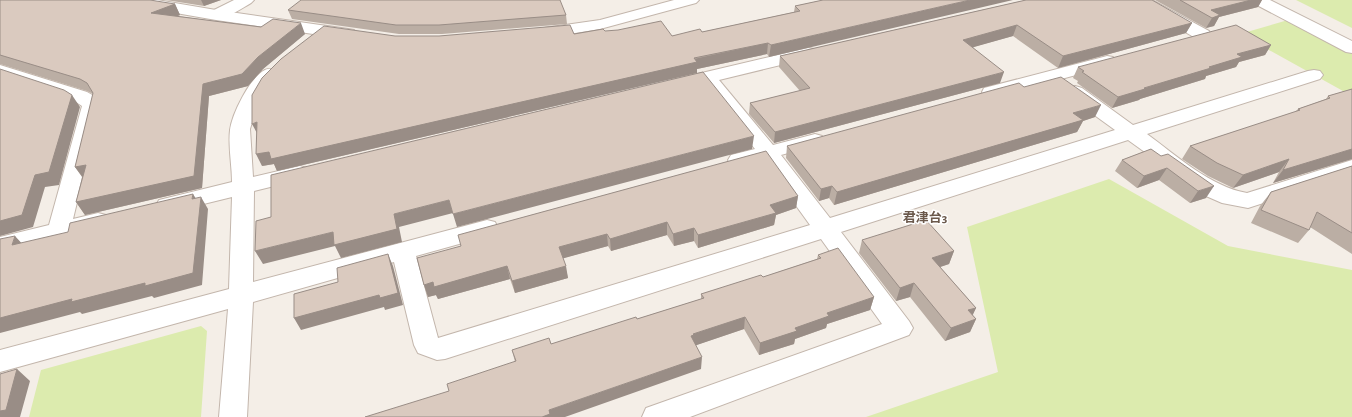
<svg xmlns="http://www.w3.org/2000/svg" width="1352" height="417" font-family="'Alegreya Sans','Noto Sans JP',sans-serif">
	<rect width="100%" height="100%" fill="#f4eee7"/>
	<!-- green -->
	<path fill="#dcebae" d="M1296,0H1352V28Z
		M1288,20L1352,52V96L1240,34Z
		M1109,179L1228,246L1352,270V417H866L998,372L967,227Z
		M201,326L207,331L201,417H29L41,370Z"/>
	<g fill="none" stroke-linecap="round" stroke-linejoin="round">
		<defs>
			<path id="minor" d="M234,0H254L251,3C240,9 224,22 210,18L208,15L210,12Z
				M1133,0H1152L1209,31L1211,35L1209,39L1203,40L1197,39L1136,3Z
				M1250,0H1270L1352,41V53L1346,52L1253,3Z
				M808,48L814,49L817,53L814,57L719,80L773,145L815,134L822,136L825,140L822,144L781,155L830,218L1115,130L1068,96L1066,92L1068,88L1075,86L1082,88L1133,125L1308,71L1314,70L1320,71L1323,75L1320,79L1147,134C1177,156 1211,187 1247,193L1352,160V174L1248,208L1222,203L1206,196L1128,140L841,232L909,321L913,328L909,335L690,417H642L646,408L882,324L821,239L445,359L437,360L418,353L414,345L394,262L253,302L247,417H219L228,309L0,372V350L229,289L232,197L167,213L159,210L156,205L159,200L232,182C232,165 228,146 230,130C232,114 250,77 265,70C270,68 273,69 277,70L280,74L269,84L258,102L250,129L253,177L300,166L307,168L310,173L307,178L254,191L253,282L487,220L495,222L498,228L495,234L416,256L438,338L810,225L763,160L738,167L731,165L728,160L731,155L755,149L703,83L678,89L672,88L669,84L672,80Z
				M1107,56L1113,57L1116,61L1113,65L991,98L984,96L982,92L984,88Z
				M0,65L87,92L94,96L100,106L73,219L98,213L106,215L109,221L106,227L0,253V237L49,225L82,106L73,100L0,76Z"/>
			<path id="tertiary" d="M122,0H157L216,10L348,29L354,30L356,34L354,38L348,39L216,20L130,5L125,3Z
				M674,0H699L696,3L600,29L544,38L538,37L536,33L538,29L544,28L600,20Z"/>
		</defs>
		<!-- minor casing -->
		<use href="#minor" stroke="#c3b6ac" stroke-width="2"/>
		<!-- tertiary casing -->
		<use href="#tertiary" stroke="#c3b6ac" stroke-width="2"/>
		<!-- minor -->
		<use href="#minor" fill="#fff" fill-rule="evenodd"/>
		<!-- tertiary -->
		<use href="#tertiary" fill="#fff" fill-rule="evenodd"/>
	</g>
	<!-- wall -->
	<path fill="#bbaea4" d="M0,0L175,4L180,15L178,16L305,34L263,69L248,86L209,96L202,188L85,215L76,202L82,177L75,167L93,94L87,91L0,64Z
		M166,0H221L204,6Z
		M823,0L769,57L767,54L697,69V73L277,171L274,164L262,166L395,36H439L574,34L605,31L672,36L702,32L794,12L795,6Z
		M1026,0L1192,23L1186,33L1058,68L1013,36L973,47L1000,83L774,143L749,114L750,103L800,91L779,67L780,56Z
		M1155,0H1262L1258,7L1219,17L1214,26L1206,28Z
		M288,10L566,15L567,24L442,34H399L292,19Z
		M1271,45L1265,55L1239,62L1236,67L1206,76L1205,79L1140,99L1139,100L1112,108L1077,83L1078,81L1073,78L1078,67Z
		M1024,87L1095,117L1083,121L1077,132L834,205L829,198L819,201L786,158L787,146Z
		M1352,89V159L1273,183L1279,172L1233,188L1208,176L1182,159L1190,146L1295,112L1298,109L1326,99L1328,96Z
		M1151,149L1206,198L1190,203L1159,180L1137,188L1115,171L1122,160Z
		M1352,166V254L1310,227L1309,230L1298,243L1251,223L1260,206L1271,192Z
		M798,196L796,208L776,215L774,225L698,248L694,241L674,246L667,235L611,251L608,246L563,258L568,278L515,293L510,279L438,299L436,295L428,297L424,285L417,258Z
		M862,240L954,251L949,264L940,267L976,308L972,315L976,319L970,332L945,341L910,297L896,301L859,253Z
		M818,255L874,297L870,310L827,324L826,328L795,339L794,344L759,355L744,329L696,345L701,369L449,391L515,362L512,350L551,344L637,319L701,299V294L763,277L817,259Z"/>
	<!-- shaded-wall -->
	<path fill="#998d86" d="M201,0H221L204,6Z
		M970,0H1013L769,57L771,45Z
		M1251,0H1262L1258,7L1219,17L1214,26L1206,28L1212,18L1211,10Z
		M175,4L180,15L157,24L151,13Z
		M301,23L305,34L263,69L248,86L209,96L202,188L85,215L76,202L203,84L258,57Z
		M1192,23L1186,33L1058,68L1063,56Z
		M1017,25L1013,36L960,51L963,40Z
		M768,43L767,54L697,69V73L277,171L274,164L262,166L256,154Z
		M1271,45L1265,55L1239,62L1236,67L1206,76L1205,79L1140,99L1139,100L1112,108L1118,97L1209,67L1237,54Z
		M1004,72L1000,83L774,143L775,132Z
		M72,95L80,107L59,185L45,187L33,227L0,236V221L35,175Z
		M1101,105L1095,117L1083,121L1077,132L834,205L837,192L1073,113Z
		M257,122L258,135L252,124Z
		M754,136L752,149L457,227L453,214Z
		M1352,149V159L1273,183L1283,170Z
		M1289,159L1279,172L1233,188L1243,175Z
		M86,165L84,179L75,167Z
		M1167,168L1159,180L1137,188L1144,176Z
		M832,186L829,198L819,201L821,189Z
		M1214,186L1206,198L1190,203L1198,191Z
		M193,194L200,205L201,197L208,209L202,285L154,298L152,296L82,314L80,312L0,333V318L192,199Z
		M798,196L796,208L776,215L774,225L698,248V235L770,205Z
		M449,200L453,213L399,227L402,242L341,258L335,246L263,264L255,251L333,232L394,214Z
		M667,222V235L611,251L610,239Z
		M694,228V241L674,246L673,234Z
		M607,234L608,246L561,259L559,247Z
		M15,236L26,248L12,245Z
		M954,251L949,264L928,271L932,258Z
		M388,254L393,266L403,305L385,310L384,307L301,330L294,318Z
		M507,266L510,279L438,299L436,295L428,297L424,285L433,282Z
		M566,266L568,278L515,293L512,281Z
		M914,283L910,297L896,301L900,288Z
		M874,297L870,310L827,324L826,328L795,339L794,344L759,355L760,343L827,313Z
		M976,308L970,321L968,310Z
		M745,317L744,329L694,346L691,336L693,334Z
		M976,319L970,332L945,341L951,328Z
		M702,357L701,369L565,417H542L549,410Z
		M17,369L30,381L20,417H0V411Z"/>
	<!-- building -->
	<path fill="#dacabf" stroke="#998d86" d="M0,0H150L175,4L151,13L261,27L273,19L301,23L258,57L242,74L203,84L194,176L76,202L86,165L75,167L93,93L87,83L80,79L0,55Z
		M301,0H560L566,15L439,25H396L288,10Z
		M823,0H970L771,45L768,43L694,58L697,62L271,159L269,152L256,154L257,122L252,124V95L262,78L281,59L324,26L395,36H439L570,25L574,34L603,29L605,31L618,30L661,21L672,36L700,29L702,32L800,11L795,6Z
		M1026,0H1152L1192,23L1063,56L1017,25L963,40L1004,72L775,132L750,103L810,88L780,56Z
		M1180,0H1251L1211,10L1220,15L1212,18Z
		M1236,25L1271,45L1237,54L1242,57L1209,67L1211,68L1144,88L1145,89L1118,97L1082,72L1084,71L1078,67Z
		M0,69L64,90L72,95L49,172L35,175L22,215L0,221Z
		M703,72L754,136L453,214L449,200L394,214L397,229L334,245L333,232L255,251L256,221L271,217V175Z
		M1061,77L1101,105L1073,113L1083,120L837,192L832,186L821,189L787,146L1019,83L1024,87Z
		M1352,89V149L1283,170L1289,159L1243,175L1217,163L1190,146L1300,110L1298,109L1330,98L1328,96Z
		M1151,149L1161,156L1168,154L1214,186L1198,191L1167,168L1144,176L1122,160Z
		M766,151L798,196L770,205L776,213L698,235L694,228L673,234L667,222L610,239L607,234L559,247L566,266L512,281L507,266L434,287L433,282L424,285L417,258L461,246L458,235Z
		M1352,166V233L1317,212L1309,230L1261,210L1271,192Z
		M193,194L192,199L201,197L193,273L145,286V283L71,302L72,299L0,318V239L15,236L12,245L68,232L70,223Z
		M926,220L954,251L932,258L976,308L968,310L976,319L951,328L914,283L900,288L862,240Z
		M838,248L874,297L827,313L829,316L795,328L797,331L760,343L745,317L693,334L694,335L691,336L702,357L549,410L550,414L542,417H365L449,391L447,384L516,361L512,350L549,338L551,344L636,317L637,319L704,298L701,294L761,275L763,277L821,258L818,255Z
		M388,254L398,293L380,298L379,295L294,318V294L338,282L337,268Z
		M17,369L6,410L0,411V374Z"/>
	<g text-anchor="middle" dominant-baseline="central" stroke-width="3" stroke-linejoin="round" paint-order="stroke">
		<!-- neighbourhood labels -->
		<g font-size="13" font-weight="bold" fill="#6b594c" stroke="#fff">
			<text x="925" y="218">君津台3</text>
		</g>
	</g>
</svg>
